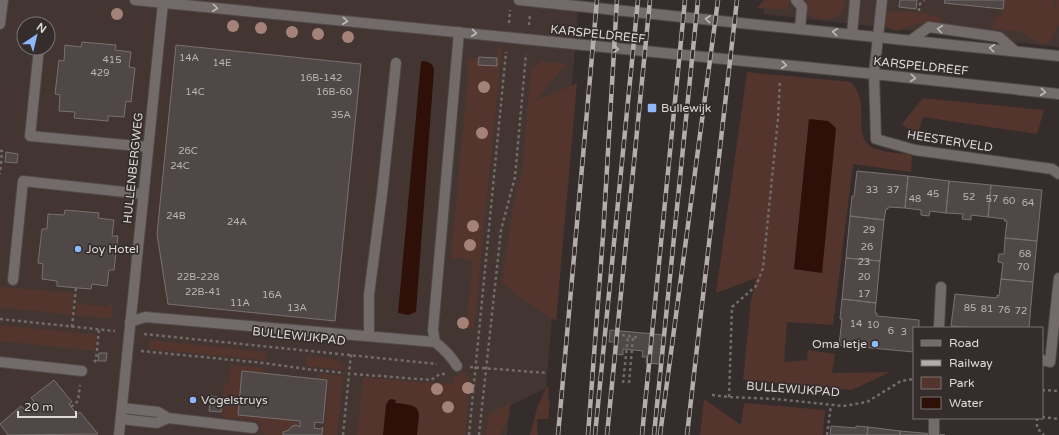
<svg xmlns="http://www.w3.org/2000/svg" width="1059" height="435" font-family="'Varela Round',sans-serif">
	<rect width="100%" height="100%" fill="#342d2c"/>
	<!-- built -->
	<path fill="#433632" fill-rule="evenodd" d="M0,0H579L546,388L510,406L507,435H0ZM24,24H48V48H24Z
		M765,0H1059V47L764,14Z"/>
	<!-- green -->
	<path fill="#53352d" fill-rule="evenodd" d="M764,0H789L788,10L757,8Z
		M806,0H844V3H845C844,7 843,12 840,15C831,22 814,20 806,13Z
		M1005,0H1054L1053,5L1056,6L1057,0H1059V25L1049,43L1041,44L1019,31L992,29L995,19L1003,12Z
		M900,11L925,13L941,18L940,25C934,24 927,23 921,23C905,25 898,38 883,24L885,13Z
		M498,47H502L474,329L466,328L473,262L462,258L451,259L469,65L465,64C468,59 473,57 479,57L478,65L496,66Z
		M541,61L566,64L535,101L577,83L556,321L517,295L502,281L513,208L522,172L531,70Z
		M747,72L851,82C857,89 860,96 861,104C863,120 856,142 876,149C887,153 899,153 910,154L912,157L911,172L853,164L833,325L787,322L784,362L807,360L808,350L835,354L832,373L890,372L852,390L743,380L751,301L756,278L716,293ZM809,120L828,121L822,273L794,269Z
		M923,98L1044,110L1037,134L923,117L917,136L902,124Z
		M0,287L74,293L72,315L0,307Z
		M113,302L111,319L75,315L77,303L106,307Z
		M0,325L97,335L95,351L0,341Z
		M150,340L266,352L265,360L149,349Z
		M307,356C319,358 342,355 344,370L306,366Z
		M231,365L264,368L263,373L238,415L300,421V427L296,425L292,426L289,430L283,432V435H264L258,421L221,417L224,382L227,383V386H229Z
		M460,372L466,373L470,380L465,435H417C419,409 424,406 395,403L396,400C390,399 388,400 386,405L383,435H357L363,378L453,384V377H459Z
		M319,374L343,376L337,435H324L329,379L319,378Z
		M549,386L548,400L550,399L548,419H537V428L538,435H530L537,408L546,388Z
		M704,399L741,425L744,403L825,410L823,435H700Z
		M510,403L509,416L500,435H486L488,415Z"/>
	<!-- water -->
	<path fill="#2f1008" d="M423,61C429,62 433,63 434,70L416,312L408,315L398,313L421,62Z
		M809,119L828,121L836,128L822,273L794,269Z
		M391,399L396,400L395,403C425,406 419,409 417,435H383L386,405L388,401Z"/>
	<!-- building -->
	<path fill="#4f4846" stroke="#78716f" d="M900,0H917L916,9L899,7Z
		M945,0H1004L1003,9L944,3Z
		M82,42L116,45L115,50L131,52L129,67L135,68L131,102L126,101L124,117L108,116V121L74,118L75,112L59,111L60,95L55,94L59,60L64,61L65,45L81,47Z
		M176,45L361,64L335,321L168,304L157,234Z
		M479,57L497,58V66L478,65Z
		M6,152L18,154L17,163L5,162Z
		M857,171L908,176L905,208L888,207V209H886L884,220L850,216L852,196H854Z
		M908,176L949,181L946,213L930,211L929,216L921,215V210L905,208Z
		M949,181L991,185L988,217L971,215V220L962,219L963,214L946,213Z
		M991,185L1042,190L1037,241L1005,238L1007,221H1004L1005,219L988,217Z
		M65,210L99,213L98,218L114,220L112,236H118L114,270H109L107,286L92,284L91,289L78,288L57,286V281L42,279L43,264L38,263L42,229H47L48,214L64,215Z
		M850,216L884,220L880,261L846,258Z
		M1005,238L1037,241L1033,282L1001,279L1003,263L998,262L999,254H1004Z
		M846,258L880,261L876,303L842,299Z
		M1001,279L1033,282L1029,328H974L951,326L955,294L997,298V295L999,296Z
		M842,299L876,303L875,313H877V316L919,320V328H914V352L839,345L842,319H840Z
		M610,330L665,335L664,341L662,340L659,364L646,363L647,357H642L643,351L623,349V355L614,354L615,342H609Z
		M99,353H107L106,361H98Z
		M242,371L327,380L323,423L315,422L314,428L321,429L323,427L322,435H283V432L289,430L292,426L296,425L300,427V421L238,415Z
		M54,380L72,402L69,404L71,407L77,414L80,412L98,434L8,435L0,424L21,406L24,409L34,401L31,398Z
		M211,396L222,398L221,412L209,411Z
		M831,426L856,428V426L868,427L867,435H830Z
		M868,427L900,431V435H867Z
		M900,431L945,435H900Z"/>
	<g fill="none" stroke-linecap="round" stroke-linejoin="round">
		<defs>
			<path id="lane" d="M796,0L802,7L800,28
				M882,0L874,74L876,139L915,150L1052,169L1059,174
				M0,24L3,0
				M852,34L855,0
				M911,40L929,27L999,37L1015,51
				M39,48L30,136L148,147
				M13,280L23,181L143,194
				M130,322L145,317L435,342
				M369,336V295L382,194L396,63
				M1042,360L1050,362L1059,278
				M0,362L82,371
				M457,366C451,356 444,349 435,342L433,330L459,32
				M122,408L158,412L168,418L253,428
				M121,419L157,423L168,418"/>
			<path id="street" d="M939,328L941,287
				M934,418V434
				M119,435L163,3"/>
			<path id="secondary" d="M135,0L874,74L1059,94
				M519,0L1059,56"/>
		</defs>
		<!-- lane casing -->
		<use href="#lane" stroke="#4f4947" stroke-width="12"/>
		<!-- street casing -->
		<use href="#street" stroke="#4f4947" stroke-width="12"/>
		<!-- secondary casing -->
		<use href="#secondary" stroke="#4f4947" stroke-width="12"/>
		<!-- path -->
		<path stroke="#716b6a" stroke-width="2.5" stroke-dasharray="3 3" stroke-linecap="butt" d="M919,11V5L924,0
			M509,23L510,10
			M529,25L530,14
			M0,151H2L0,174
			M0,319L115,331
			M72,327L76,288
			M144,334L437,364
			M622,335L640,338
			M141,351L264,363L306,369L344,373
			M94,362L96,360L99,329
			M470,367L547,373
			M354,374L431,380L440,374H446
			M623,383L628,336
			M629,383L633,337
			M1042,390L1059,391
			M712,395L729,397L776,399L843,406L867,402L901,381L914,379
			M729,397L732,307L756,286L763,268L778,118L780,80
			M71,407L78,401L80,385
			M1042,417L1059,419
			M1037,418V428L1044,435
			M343,435L351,354
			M469,435L506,52
			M479,435L501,230L515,177L526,54
			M827,435L831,405"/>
		<!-- lane -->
		<use href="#lane" stroke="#736b69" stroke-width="10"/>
		<!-- street -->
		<use href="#street" stroke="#736b69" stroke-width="10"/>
		<!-- secondary -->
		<use href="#secondary" stroke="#736b69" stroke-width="10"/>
		<defs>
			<path id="rail" d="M558,435L597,0
				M588,435L603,236L617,0
				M595,435L638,0
				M607,435L650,0
				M642,435L685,0
				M654,435L698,0
				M660,435L718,0
				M687,435L737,0"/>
		</defs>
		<!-- rail casing -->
		<use href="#rail" stroke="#b3adac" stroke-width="4.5"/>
		<!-- rail -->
		<use href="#rail" stroke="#342d2c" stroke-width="3" stroke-dasharray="9" stroke-linecap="butt"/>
	</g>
	<!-- trees -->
	<g fill="#a4827a">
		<circle cx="117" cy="14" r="6"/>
		<circle cx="233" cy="26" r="6"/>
		<circle cx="261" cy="28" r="6"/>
		<circle cx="292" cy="32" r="6"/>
		<circle cx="318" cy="34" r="6"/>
		<circle cx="348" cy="37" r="6"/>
		<circle cx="484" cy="87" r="6"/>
		<circle cx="482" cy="133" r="6"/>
		<circle cx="473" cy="226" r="6"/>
		<circle cx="470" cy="245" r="6"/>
		<circle cx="463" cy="323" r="6"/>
		<circle cx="468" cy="388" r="6"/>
		<circle cx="437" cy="389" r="6"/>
		<circle cx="448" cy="407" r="6"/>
	</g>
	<!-- one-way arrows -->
	<defs><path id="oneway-chevron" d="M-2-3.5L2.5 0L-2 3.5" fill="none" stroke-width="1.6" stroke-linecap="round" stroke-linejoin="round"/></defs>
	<g stroke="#bfb9b7">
		<use href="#oneway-chevron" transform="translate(215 8) rotate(6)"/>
		<use href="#oneway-chevron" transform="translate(708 19) rotate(-174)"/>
		<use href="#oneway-chevron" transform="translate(345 21) rotate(6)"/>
		<use href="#oneway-chevron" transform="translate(940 29) rotate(-172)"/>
		<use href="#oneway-chevron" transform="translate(835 32) rotate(-174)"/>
		<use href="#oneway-chevron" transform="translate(474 33) rotate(6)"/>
		<use href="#oneway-chevron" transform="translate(992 48) rotate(-174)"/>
		<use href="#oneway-chevron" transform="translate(616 49) rotate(5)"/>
		<use href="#oneway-chevron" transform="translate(784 65) rotate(6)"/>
		<use href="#oneway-chevron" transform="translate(913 78) rotate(6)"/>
		<use href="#oneway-chevron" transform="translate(1043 92) rotate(6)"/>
	</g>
	<!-- markers -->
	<g fill="#8db9fc" stroke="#342d2c" stroke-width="1.5">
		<rect x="647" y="103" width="10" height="10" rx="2"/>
		<circle cx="78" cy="249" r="4"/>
		<circle cx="875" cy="344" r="4"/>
		<circle cx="193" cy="400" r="4"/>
	</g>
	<g text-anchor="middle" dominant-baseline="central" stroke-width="3.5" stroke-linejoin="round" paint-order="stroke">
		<!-- number labels -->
		<g font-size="10" fill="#bbb6b4">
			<text x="189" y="58">14A</text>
			<text x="112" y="60">415</text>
			<text x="222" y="63">14E</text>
			<text x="100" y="73">429</text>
			<text x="321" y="78">16B-142</text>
			<text x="195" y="92">14C</text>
			<text x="334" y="92">16B-60</text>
			<text x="341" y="115">35A</text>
			<text x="188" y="151">26C</text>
			<text x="180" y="166">24C</text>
			<text x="872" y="190">33</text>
			<text x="893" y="190">37</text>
			<text x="933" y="194">45</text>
			<text x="969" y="197">52</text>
			<text x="915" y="199">48</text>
			<text x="992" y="199">57</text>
			<text x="1009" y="201">60</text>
			<text x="1028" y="203">64</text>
			<text x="176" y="216">24B</text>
			<text x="237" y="222">24A</text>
			<text x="869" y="230">29</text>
			<text x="867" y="247">26</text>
			<text x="1025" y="254">68</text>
			<text x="864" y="262">23</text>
			<text x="1023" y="267">70</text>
			<text x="198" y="277">22B-228</text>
			<text x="864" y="277">20</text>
			<text x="203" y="292">22B-41</text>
			<text x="864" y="294">17</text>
			<text x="272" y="295">16A</text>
			<text x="240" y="303">11A</text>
			<text x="297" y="308">13A</text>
			<text x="970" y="308">85</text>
			<text x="987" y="309">81</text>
			<text x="1004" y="310">76</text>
			<text x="1021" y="311">72</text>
			<text x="856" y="324">14</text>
			<text x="873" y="325">10</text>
			<text x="891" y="331">6</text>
			<text x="904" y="332">3</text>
		</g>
		<!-- street labels -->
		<g font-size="12" fill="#dfdad9" stroke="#342d2c">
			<text transform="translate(598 34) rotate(6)">KARSPELDREEF</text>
			<text transform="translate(921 66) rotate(6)">KARSPELDREEF</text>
			<text transform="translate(950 141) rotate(9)">HEESTERVELD</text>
			<text transform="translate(133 168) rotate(-84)">HULLENBERGWEG</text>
			<text transform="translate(299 336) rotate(6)">BULLEWIJKPAD</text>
			<text transform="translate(793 389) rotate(4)">BULLEWIJKPAD</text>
		</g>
		<!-- poi labels -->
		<g font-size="12" fill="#dfdad9" stroke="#342d2c" text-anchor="start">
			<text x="661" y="108">Bullewijk</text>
			<text x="86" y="249">Joy Hotel</text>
			<text x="867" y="344" text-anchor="end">Oma Ietje</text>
			<text x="201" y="400">Vogelstruys</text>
		</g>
	</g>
	<!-- legend -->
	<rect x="913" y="327" width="130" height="92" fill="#342d2c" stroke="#787271"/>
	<rect x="921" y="340" width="20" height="6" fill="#736b69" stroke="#787271"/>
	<text x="949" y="347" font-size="12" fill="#dfdad9">Road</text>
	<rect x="921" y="360" width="20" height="6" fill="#b3adac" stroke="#787271"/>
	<text x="949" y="367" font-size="12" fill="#dfdad9">Railway</text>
	<rect x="921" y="377" width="20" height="12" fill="#53352d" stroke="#787271"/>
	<text x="949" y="387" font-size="12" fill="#dfdad9">Park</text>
	<rect x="921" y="397" width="20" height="12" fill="#2f1008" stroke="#787271"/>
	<text x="949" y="407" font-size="12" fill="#dfdad9">Water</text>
	<!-- north arrow -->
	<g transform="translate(36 36) rotate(35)"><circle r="19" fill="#342d2c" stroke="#787271"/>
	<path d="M0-3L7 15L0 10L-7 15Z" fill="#8db9fc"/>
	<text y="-6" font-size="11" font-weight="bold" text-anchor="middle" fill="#dfdad9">N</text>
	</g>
	<!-- scale -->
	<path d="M18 411v6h58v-6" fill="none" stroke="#dfdad9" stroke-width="2"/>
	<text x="24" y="411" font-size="12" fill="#dfdad9" stroke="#342d2c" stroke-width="3" paint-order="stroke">20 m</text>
</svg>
